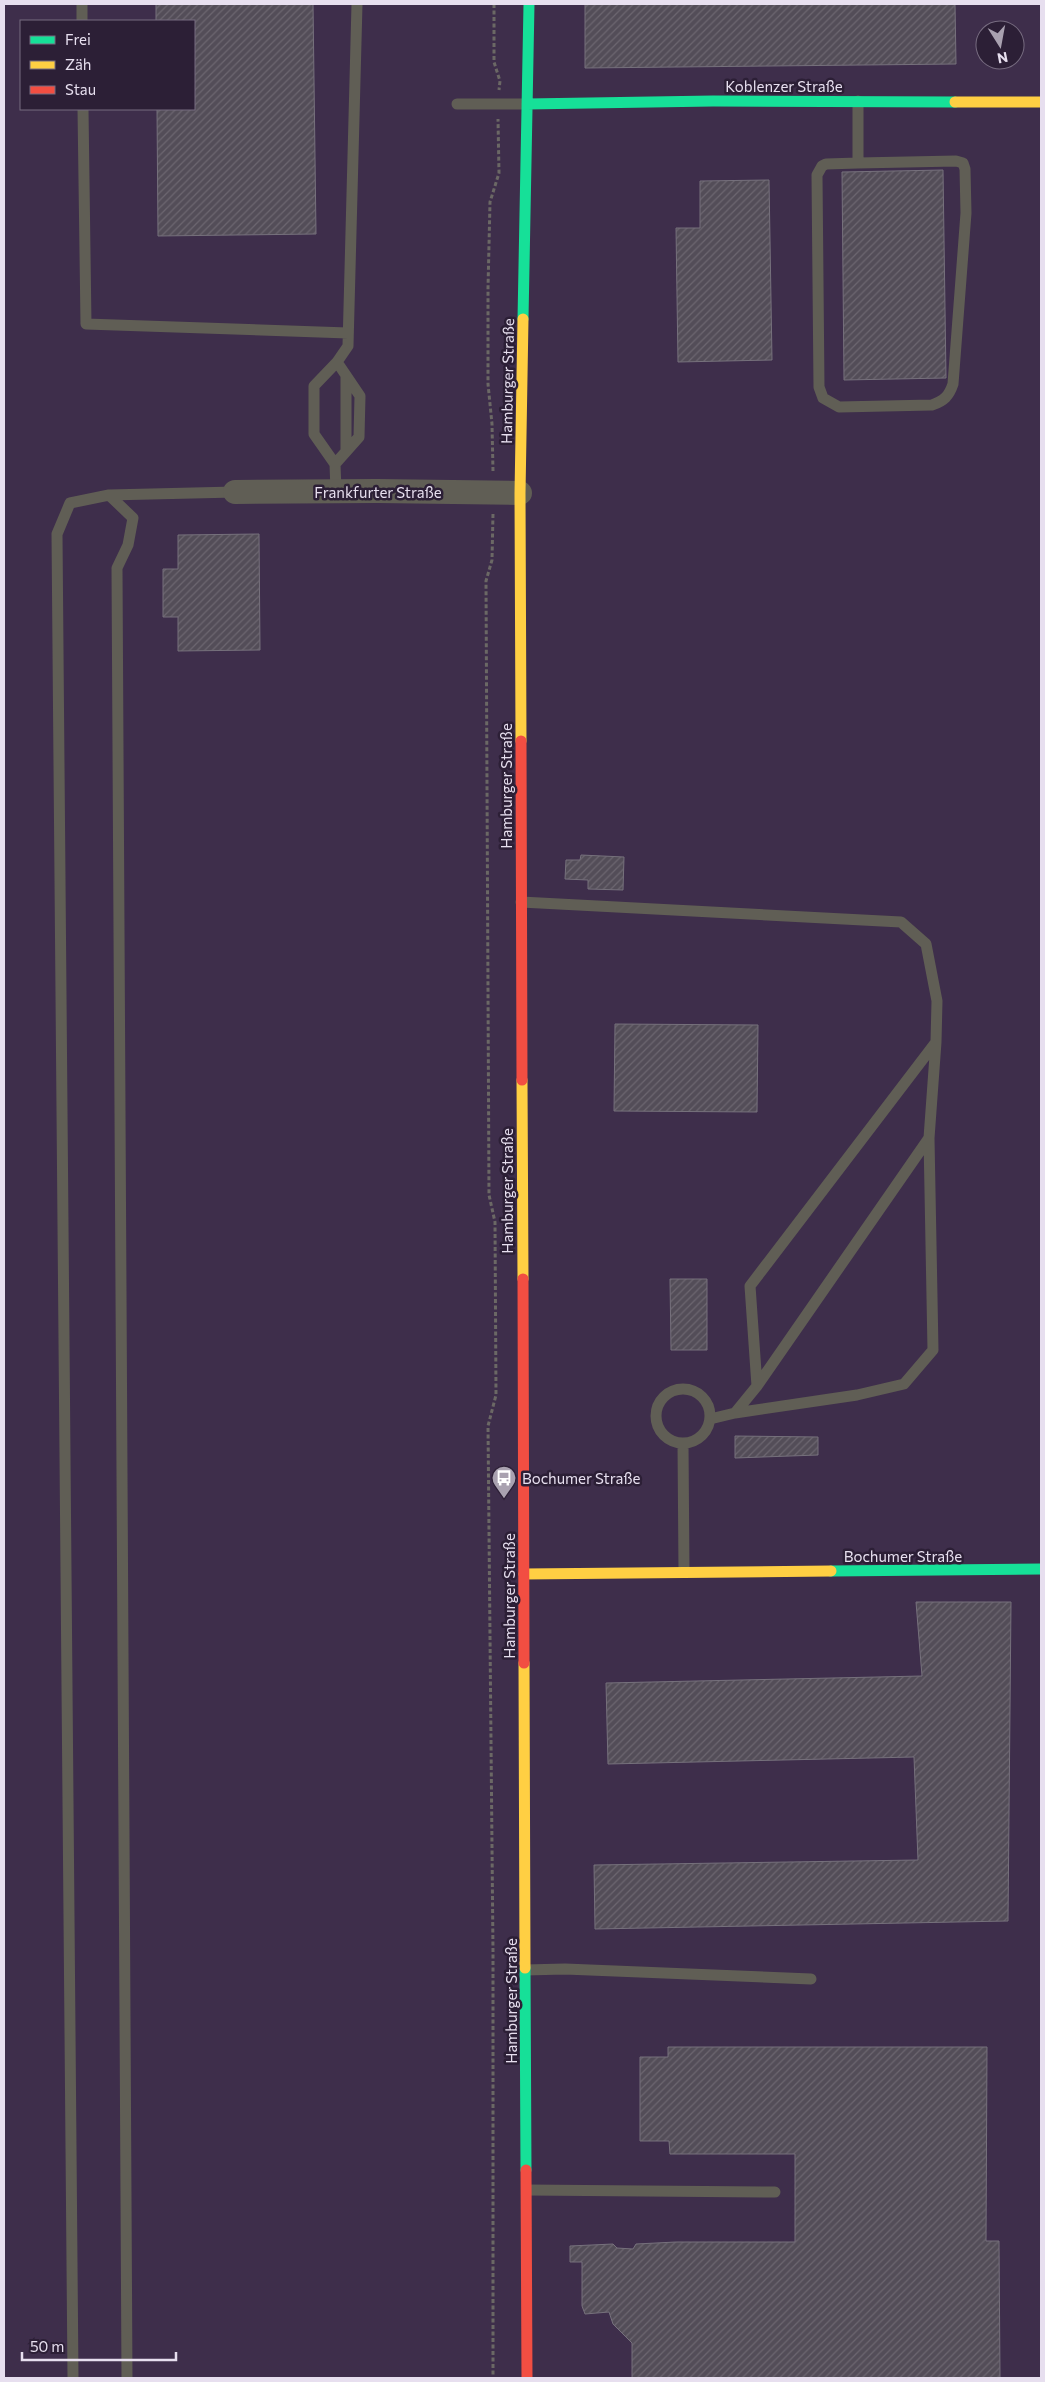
<svg xmlns="http://www.w3.org/2000/svg" width="1045" height="2382" font-family="Commissioner,sans-serif">
	<defs>
		<pattern id="building-hatch" width="6" height="6" patternUnits="userSpaceOnUse" patternTransform="scale(1.25)"><rect width="6" height="6" fill="#534d58"/><path d="M-1 1l2-2M0 6l6-6M5 7l2-2" fill="none" stroke="#6c6670"/></pattern>
	</defs>
	<rect width="100%" height="100%" fill="#352e3b"/>
	<!-- built -->
	<path fill="#3e2e4b" fill-rule="evenodd" d="M4,4H1041V2378H4ZM21,21H194V109H21ZM985,30H1015V60H985Z"/>
	<!-- building -->
	<path fill="url(#building-hatch)" stroke="#76717c" d="M156,4H313L316,234L158,236L157,109H194V21H156Z
		M585,4H955L956,64L585,68Z
		M943,170L946,378L844,380L842,172Z
		M769,180L772,360L678,362L676,228H700V181Z
		M259,534L260,650L178,651V617H163V569H178V535Z
		M581,855L624,857L623,890L588,889V880L565,879L566,860H580Z
		M615,1024L758,1025L757,1112L614,1111Z
		M670,1279H707V1350H671Z
		M735,1436L818,1437V1455L735,1458Z
		M916,1602H1011L1008,1921L595,1929L594,1865L918,1860L914,1757L608,1764L606,1683L922,1676Z
		M668,2047H987L986,2241H999L1000,2378H632V2343L613,2324L609,2312L585,2314L582,2306V2262H570V2246L613,2244L617,2248L633,2249L636,2244L676,2242H795V2154H670L669,2141H640V2057H668Z"/>
	<g fill="none" stroke-linecap="round" stroke-linejoin="round">
		<!-- path -->
		<path stroke="#6b6865" stroke-width="3" stroke-dasharray="4 2.5" stroke-linecap="butt" d="M494,4V62L500,81L499,90
			M493,471L492,424L488,384V288L490,202L499,173L498,119
			M493,514L492,560L486,581L489,1195L495,1222L496,1395L488,1426L493,1951V2378"/>
		<!-- lane -->
		<path stroke="#605e55" stroke-width="11" d="M82,4V21
			M858,101V163L826,164L822,166L817,175L819,387L823,398L839,407L932,405C944,401 949,396 953,384L966,213L965,169L963,163L956,161L858,163
			M457,104H527
			M83,109L86,324L348,333
			M346,376V451
			M335,464L314,434V386L337,362
			M336,491L335,464L359,437L360,396L337,362L348,346L357,4
			M109,495L235,492
			M521,902L901,922L926,944L937,1001L936,1042L929,1138L933,1350L904,1384L857,1395L735,1413L710,1419
			M757,1386L750,1286L936,1042
			M656 1416a27 27 0 1 1 54 0a27 27 0 1 1-54 0Z
			M735,1413L757,1386L929,1138
			M683,1443L684,1572
			M525,1970L565,1969L811,1979
			M527,2190L775,2192
			M73,2378L57,534L70,503L109,495L133,518L128,545L117,568L127,2378"/>
		<!-- street -->
		<path stroke="#605e55" stroke-width="24" d="M235,492L377,491L520,493"/>
		<!-- fast -->
		<path stroke="#16e098" stroke-width="11" d="M527,104L713,101L955,102
			M523,319L529,4
			M831,1571L1041,1569
			M525,1968L526,2170"/>
		<!-- slow -->
		<path stroke="#ffcf43" stroke-width="11" d="M955,102H1041
			M521,741L520,493L523,319
			M522,1080L523,1279
			M524,1574L831,1571
			M524,1663L525,1968"/>
		<!-- jam -->
		<path stroke="#f24e42" stroke-width="11" d="M521,741L522,1080
			M523,1279L524,1663
			M526,2170L527,2378"/>
	</g>
	<!-- icons -->
	<defs>
		<symbol id="bus-pin" viewBox="-11 -11 22 30"><path d="M0 17L-7.5 6A9.5 9.5 0 1 1 7.5 6Z" fill="#a9a1b0" stroke="#2c1f36"/><path d="M-5-6H5V4H4V6H2V4H-2V6H-4V4H-5ZM-3.5-4V0h7V-4ZM-3.5 1.2v1.5H-2V1.2ZM2 1.2v1.5H3.5V1.2Z" fill="#fff"/></symbol>
	</defs>
	<g fill-rule="evenodd">
		<use href="#bus-pin" x="490" y="1464" width="28" height="38"/>
	</g>
	<g text-anchor="middle" dominant-baseline="central" stroke-width="5" stroke-linejoin="round" paint-order="stroke">
		<!-- street labels -->
		<g font-size="15" fill="#e7dfef" stroke="#2c1f36">
			<text x="784" y="86">Koblenzer Straße</text>
			<text transform="translate(507 381) rotate(-89)">Hamburger Straße</text>
			<text x="378" y="492">Frankfurter Straße</text>
			<text transform="translate(506 786) rotate(-90)">Hamburger Straße</text>
			<text transform="translate(507 1191) rotate(-90)">Hamburger Straße</text>
			<text x="903" y="1556">Bochumer Straße</text>
			<text transform="translate(509 1596) rotate(-90)">Hamburger Straße</text>
			<text transform="translate(511 2001) rotate(-90)">Hamburger Straße</text>
		</g>
		<!-- poi labels -->
		<g font-size="15" fill="#e7dfef" stroke="#2c1f36" text-anchor="start">
			<text x="522" y="1478">Bochumer Straße</text>
		</g>
	</g>
	<!-- border -->
	<rect width="1045" height="2382" fill="none" stroke="#e7dfef" stroke-width="10"/>
	<!-- legend -->
	<rect x="20" y="20" width="175" height="90" fill="#2c1f36" stroke="#776c80"/>
	<rect x="30" y="36" width="25" height="8" fill="#16e098" stroke="#776c80"/>
	<text x="65" y="45" font-size="15" fill="#e7dfef">Frei</text>
	<rect x="30" y="61" width="25" height="8" fill="#ffcf43" stroke="#776c80"/>
	<text x="65" y="70" font-size="15" fill="#e7dfef">Zäh</text>
	<rect x="30" y="86" width="25" height="8" fill="#f24e42" stroke="#776c80"/>
	<text x="65" y="95" font-size="15" fill="#e7dfef">Stau</text>
	<!-- north arrow -->
	<g transform="translate(1000 45) rotate(169)"><circle r="24" fill="#2c1f36" stroke="#776c80"/>
	<path d="M0-4L9 19L0 12L-9 19Z" fill="#a9a1b0"/>
	<text y="-8" font-size="14" font-weight="bold" text-anchor="middle" fill="#e7dfef">N</text>
	</g>
	<!-- scale -->
	<path d="M22 2352v8h154v-8" fill="none" stroke="#e7dfef" stroke-width="2.5"/>
	<text x="30" y="2352" font-size="15" fill="#e7dfef" stroke="#2c1f36" stroke-width="4" paint-order="stroke">50 m</text>
</svg>
